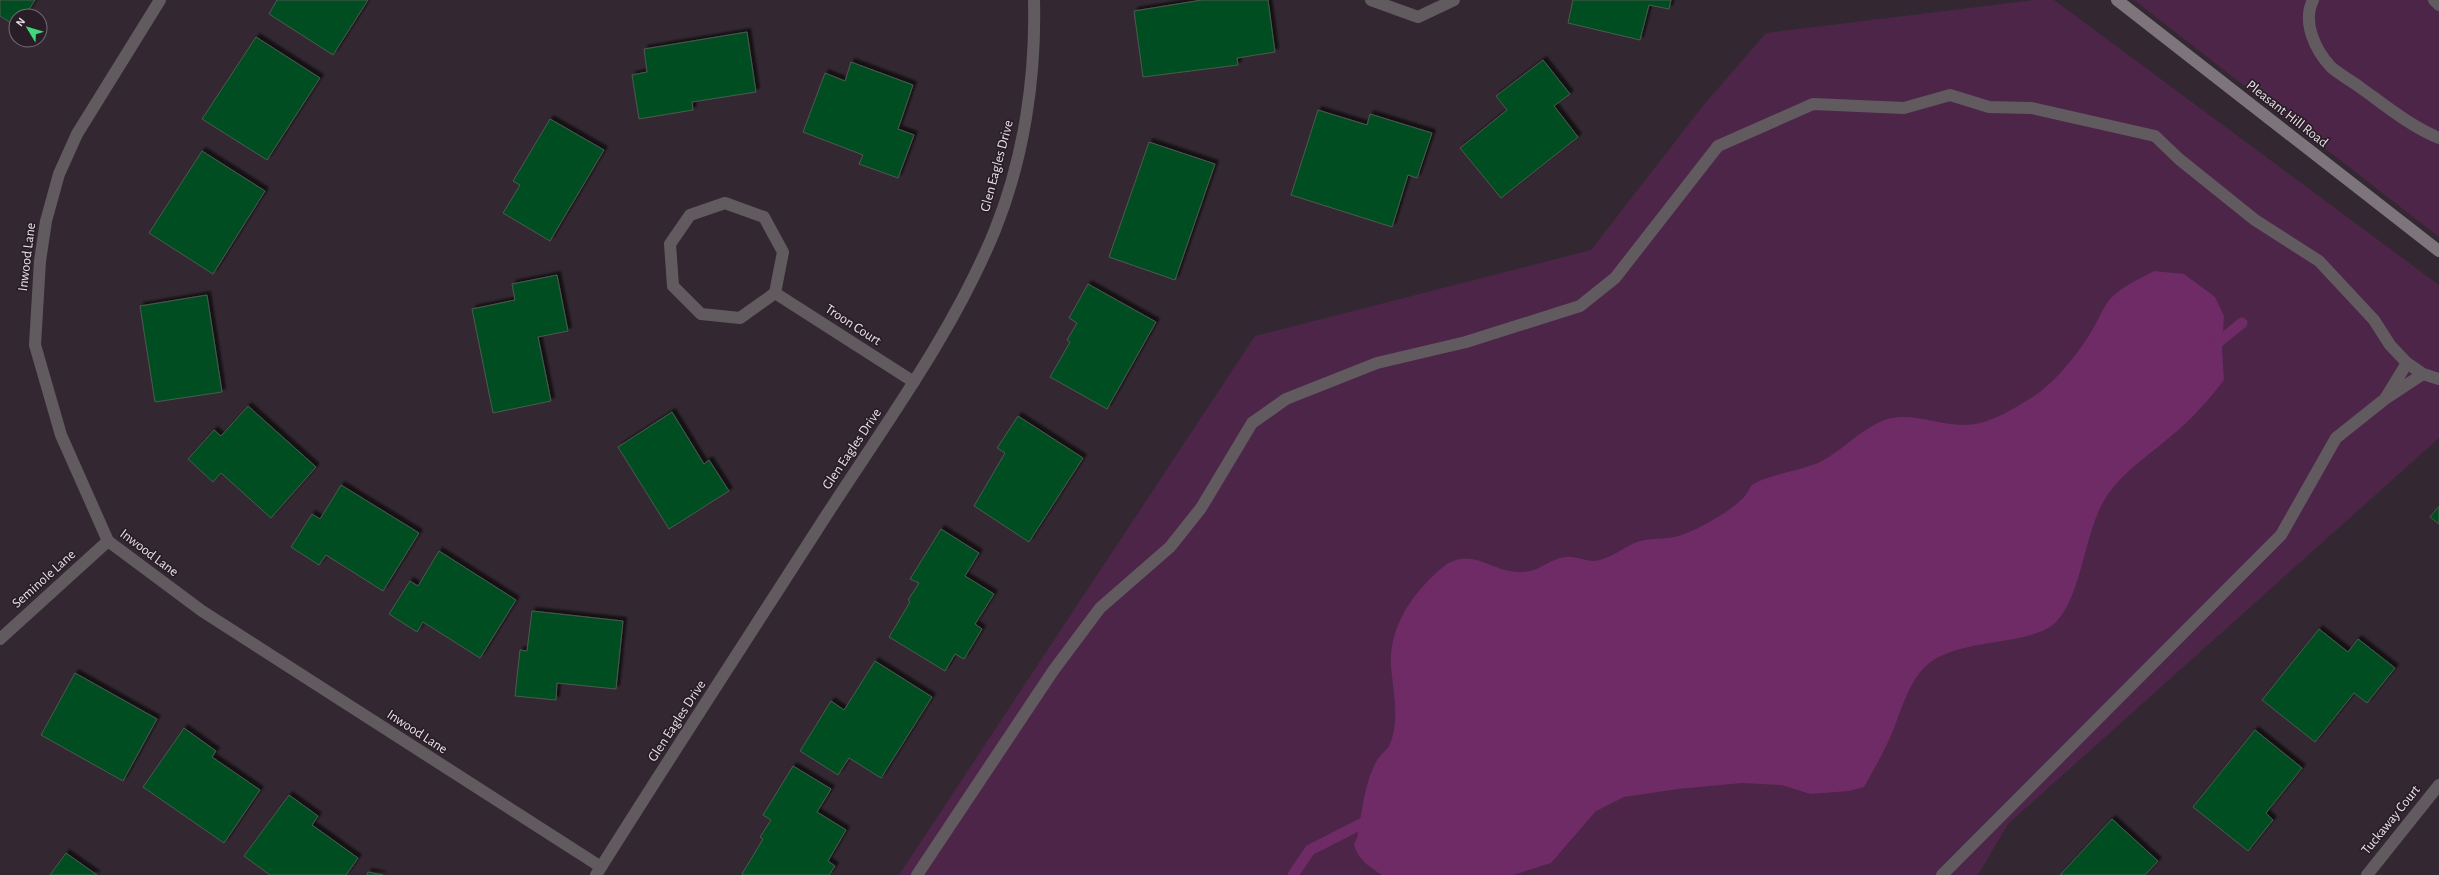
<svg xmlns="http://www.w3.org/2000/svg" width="2439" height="875" font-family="'Alegreya Sans',sans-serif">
	<defs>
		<filter id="shadow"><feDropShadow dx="3.5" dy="-3.5" stdDeviation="1" flood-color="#0009"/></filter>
	</defs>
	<rect width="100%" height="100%" fill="#332831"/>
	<!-- green -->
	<path fill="#4d2548" d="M2034,0H2054L2439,285V438L2008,824L1978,875H899L1255,336L1591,250L1702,107L1766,33Z
		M2134,0H2439V237Z"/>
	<!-- water -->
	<path fill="#6e2b66" d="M2154,271L2184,274L2215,297L2224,316L2222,350L2224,380C2208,401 2191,420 2170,437C2148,456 2120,474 2105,499C2084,533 2082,595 2056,622C2028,649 1951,635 1921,671C1907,688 1900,713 1892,733C1884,752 1874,769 1864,787L1849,791L1810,794L1782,785L1742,783L1678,789L1624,797L1596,811L1551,863L1513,875H1382C1370,867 1357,859 1354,844L1357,838C1362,813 1364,784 1376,762C1379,755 1387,751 1390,744C1400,720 1393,691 1391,666C1389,629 1410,597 1436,573C1470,540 1488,574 1524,572C1540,571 1551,558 1566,557C1575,556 1584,561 1594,561C1607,560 1622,549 1634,543C1649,537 1664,540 1678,536C1697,531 1733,510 1745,496C1748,493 1749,489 1751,486C1761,476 1804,470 1820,462C1844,450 1865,424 1892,418C1919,413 1948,429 1975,424C1994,421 2015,408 2031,398C2053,385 2078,354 2091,332C2098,321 2103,307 2111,298C2123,286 2139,279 2154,271Z"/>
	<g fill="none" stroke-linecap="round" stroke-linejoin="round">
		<!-- stream -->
		<path stroke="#6e2b66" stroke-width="11" d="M2211,348L2242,323
			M1293,875L1310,850L1371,819"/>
	</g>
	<!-- building -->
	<path fill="#014e24" stroke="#4c594f" filter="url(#shadow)" d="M0,0H35L25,16H16V26L0,16Z
		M277,0H368L333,55L269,14Z
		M1202,0H1268L1275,52L1237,58L1238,65L1143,77L1134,11Z
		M1573,0H1671L1669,9L1649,5L1640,40L1568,23Z
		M747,32L756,92L692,102L693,110L639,119L632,75L647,72L644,49Z
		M256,37L320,78L267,160L202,119Z
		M1543,60L1570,94L1554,106L1578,137L1501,198L1460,148L1507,110L1496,96Z
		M851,62L913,85L898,129L914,135L898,178L859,164L863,155L803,132L825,73L845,81Z
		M1318,110L1367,125L1370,114L1432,133L1417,178L1408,175L1392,227L1291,195Z
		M550,119L604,150L550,241L503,213L520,185L513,181Z
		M1149,142L1215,164L1175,280L1109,257Z
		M202,151L265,191L213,274L149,233Z
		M557,275L568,331L538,337L551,401L493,413L472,309L515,300L512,284Z
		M1088,284L1156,322L1107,409L1050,377L1070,342L1067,340L1077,323L1069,318Z
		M207,295L222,392L155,402L140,306Z
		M248,406L316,467L271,518L221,473L213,482L188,459L214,430L221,436Z
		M672,412L704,464L709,460L729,491L669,529L618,447Z
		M1018,416L1083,458L1029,542L974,506L1005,453L997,448Z
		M341,485L419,533L383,591L326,555L319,565L291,547L312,514L320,519Z
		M2439,506V524L2430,517Z
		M941,529L979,553L965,576L994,594L975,624L982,629L964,659L955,654L945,671L889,637L910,602L908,600L919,583L910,579Z
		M439,551L516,600L480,658L423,622L417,632L389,614L410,581L418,586Z
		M532,611L623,621L616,689L557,683L556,700L515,696L520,650L527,651Z
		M2319,629L2348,652L2358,639L2395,668L2367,703L2354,693L2315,742L2262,700Z
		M875,661L932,697L881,778L849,758L838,775L800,751L831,701L844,710Z
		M75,673L157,719L123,781L41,735Z
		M184,728L216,751L212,757L260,790L224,843L143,787Z
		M2255,730L2302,768L2266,813L2273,820L2248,851L2193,807Z
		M793,766L831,789L817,812L846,830L828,861L835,866L829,875H744L742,874L763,839L760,837L771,820L763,815Z
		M289,795L318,816L312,825L358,858L346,875H270L244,856Z
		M2112,819L2158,861L2145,875H2060Z
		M66,853L97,875H50Z
		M368,872L383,875H367Z"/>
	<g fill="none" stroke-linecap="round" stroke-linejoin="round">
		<!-- lane -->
		<path stroke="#615b60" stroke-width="12" d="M2313,0C2302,22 2315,50 2331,67C2340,75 2352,81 2361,88C2386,106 2410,126 2439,138
			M2434,0L2439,5
			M2407,363L2385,399L2423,374
			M917,875L1053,671L1100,608L1170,547L1201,508L1252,423L1286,399L1377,363L1466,342L1580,306L1615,278L1718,146L1813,104L1904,108L1950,95L1989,107L2032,108L2155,136L2179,159L2255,220L2319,261L2374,320L2390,345L2407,363L2423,374L2439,379
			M1942,875L2281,535L2336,438L2385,399"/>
		<!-- street -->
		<path stroke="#615b60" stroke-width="12" d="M160,0L77,134L59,174L46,221L40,261L35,345L61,435L108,541L202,611L601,867
			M1371,0L1418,17L1454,0
			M775,293L740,318L701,314L673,286L670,244L690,215L725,203L764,217L783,252L775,293L914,382
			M0,639L108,541
			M596,875C670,757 747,639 822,522C883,427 952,335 995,230C1024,158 1036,77 1034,0
			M2367,875L2439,785"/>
		<!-- secondary -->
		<path stroke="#7e757c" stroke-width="12" d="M2117,0L2439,251"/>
	</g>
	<g text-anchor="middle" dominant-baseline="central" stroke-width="3.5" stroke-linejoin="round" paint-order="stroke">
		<!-- street labels -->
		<g font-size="14" fill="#e9e1e7" stroke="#291e27">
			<text transform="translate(2287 114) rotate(38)">Pleasant Hill Road</text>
			<text transform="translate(997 166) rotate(-75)">Glen Eagles Drive</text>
			<text transform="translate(27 257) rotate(-83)">Inwood Lane</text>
			<text transform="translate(853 325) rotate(33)">Troon Court</text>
			<text transform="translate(852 449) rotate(-56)">Glen Eagles Drive</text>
			<text transform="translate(149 553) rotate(37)">Inwood Lane</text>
			<text transform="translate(44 579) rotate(-42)">Seminole Lane</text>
			<text transform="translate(677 721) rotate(-57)">Glen Eagles Drive</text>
			<text transform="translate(417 732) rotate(33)">Inwood Lane</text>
			<text transform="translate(2391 820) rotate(-51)">Tuckaway Court</text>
		</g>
	</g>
	<!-- north arrow -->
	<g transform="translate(28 28) rotate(308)"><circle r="19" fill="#291e27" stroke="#766c74"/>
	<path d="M0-3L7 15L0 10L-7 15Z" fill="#43d77b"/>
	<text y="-6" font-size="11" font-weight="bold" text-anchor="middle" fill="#e9e1e7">N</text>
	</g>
</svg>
